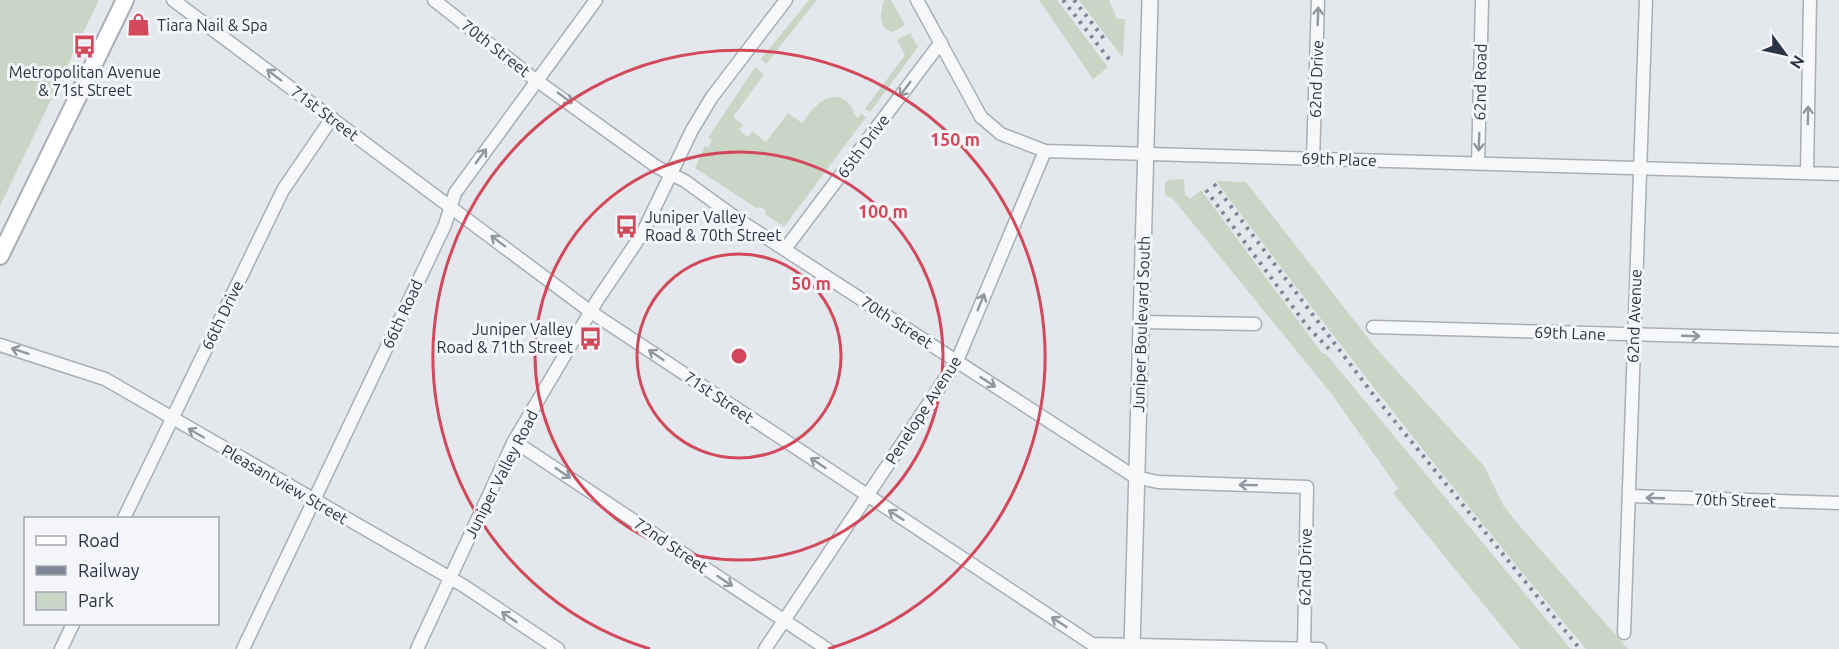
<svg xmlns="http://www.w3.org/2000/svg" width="1839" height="649" font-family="Ubuntu,sans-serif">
	<rect width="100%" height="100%" fill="#e4e7ec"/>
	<!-- green -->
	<path fill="#c9d6c5" d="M0,0H99L0,206Z
		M809,0H817L766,64L761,59Z
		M884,0H891L905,25L893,32L886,30C878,18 881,13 884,0Z
		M1039,0H1057L1108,67L1093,79Z
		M1079,0H1109L1117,19H1125L1123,58Z
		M910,33L918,47L870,112L865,109L905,55L897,40Z
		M755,67L764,74L733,117L743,125L739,130L748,137L752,131L766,142L788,113L802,123C812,108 833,83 851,106C854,111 853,114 858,118L861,114L866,117L784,227L765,214L766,210L760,207L758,209L695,168L705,146L709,147L712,140L708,138Z
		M1184,179L1185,195L1190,199L1201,190L1322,353L1326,354L1571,649H1520L1393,493L1398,488L1330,392L1173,199L1165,195V183L1169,180Z
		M1216,181L1246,182L1375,347L1484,466L1503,505L1518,524L1628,649H1586C1458,497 1335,340 1216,181Z"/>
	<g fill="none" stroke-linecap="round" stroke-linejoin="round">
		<defs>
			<path id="minor" d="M173,0L591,312L1092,644L1320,649
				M434,0L529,75L657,167L685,181L736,218L1135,477L1158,482L1307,487L1304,648
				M917,0L981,117L1001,134L1045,151L1839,174
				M1313,159L1318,0
				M1478,164L1482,0
				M1807,173L1810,0
				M785,249L941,42
				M1141,322L1255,324
				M1373,327L1839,340
				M0,345L105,379L464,586L558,649
				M514,441L827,649
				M1630,496L1839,503
				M124,518L283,190L332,118
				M1624,633L1646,0
				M61,649L73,624
				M243,649L445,225L455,193L596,0
				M417,649L514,441L598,299L642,234L692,130L712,97L786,0
				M765,649L957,361L1045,151"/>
			<path id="tertiary" d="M1132,649L1150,0"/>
			<path id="secondary" d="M0,256L125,0"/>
		</defs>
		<!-- minor casing -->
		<use href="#minor" stroke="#a9aeb7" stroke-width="15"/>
		<!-- tertiary casing -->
		<use href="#tertiary" stroke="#a9aeb7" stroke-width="18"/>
		<!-- secondary casing -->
		<use href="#secondary" stroke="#a9aeb7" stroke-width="20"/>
		<!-- minor -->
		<use href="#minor" stroke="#f7f8fa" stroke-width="12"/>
		<!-- tertiary -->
		<use href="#tertiary" stroke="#f7f8fa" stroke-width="15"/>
		<!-- secondary -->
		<use href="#secondary" stroke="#fff" stroke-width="16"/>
		<!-- rail -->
		<path stroke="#7d8696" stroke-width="4" stroke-dasharray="3 6" stroke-linecap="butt" d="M1063,0L1112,63
			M1074,0L1105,40
			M1214,184L1372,393L1580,649
			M1206,190L1307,326L1332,352"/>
	</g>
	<!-- one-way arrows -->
	<defs><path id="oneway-shaft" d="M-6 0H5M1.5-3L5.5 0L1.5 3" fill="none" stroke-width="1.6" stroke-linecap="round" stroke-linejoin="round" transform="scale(1.5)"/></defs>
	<g stroke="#9196a0">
		<use href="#oneway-shaft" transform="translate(1318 16) rotate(-88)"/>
		<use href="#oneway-shaft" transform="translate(274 75) rotate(-143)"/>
		<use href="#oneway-shaft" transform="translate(905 89) rotate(127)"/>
		<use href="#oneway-shaft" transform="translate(565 98) rotate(37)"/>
		<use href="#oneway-shaft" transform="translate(1808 115) rotate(-89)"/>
		<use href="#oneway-shaft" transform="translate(1479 142) rotate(92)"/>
		<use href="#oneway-shaft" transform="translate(481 156) rotate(-54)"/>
		<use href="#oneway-shaft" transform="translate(498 241) rotate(-143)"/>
		<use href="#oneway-shaft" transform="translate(981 302) rotate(-68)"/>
		<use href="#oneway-shaft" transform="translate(1691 336) rotate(2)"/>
		<use href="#oneway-shaft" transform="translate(20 351) rotate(-162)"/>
		<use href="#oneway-shaft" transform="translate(656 355) rotate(-146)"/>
		<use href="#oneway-shaft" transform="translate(988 382) rotate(33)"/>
		<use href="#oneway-shaft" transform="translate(196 433) rotate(-150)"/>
		<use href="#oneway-shaft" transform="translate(818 463) rotate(-146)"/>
		<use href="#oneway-shaft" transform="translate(563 473) rotate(34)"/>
		<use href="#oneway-shaft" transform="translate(1248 485) rotate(-178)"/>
		<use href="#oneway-shaft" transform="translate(1655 498) rotate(-178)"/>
		<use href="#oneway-shaft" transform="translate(896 515) rotate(-147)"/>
		<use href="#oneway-shaft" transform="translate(725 581) rotate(34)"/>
		<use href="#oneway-shaft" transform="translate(509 617) rotate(-146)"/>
		<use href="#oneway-shaft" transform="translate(1059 622) rotate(-147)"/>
	</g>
	<!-- distance rings -->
	<g fill="none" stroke="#d1495b" stroke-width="3">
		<circle cx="739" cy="356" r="102"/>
		<circle cx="739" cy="356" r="204"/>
		<path d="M650 649A306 306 0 1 1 828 649"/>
	</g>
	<!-- icons -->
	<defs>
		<symbol id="shop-bare" viewBox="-9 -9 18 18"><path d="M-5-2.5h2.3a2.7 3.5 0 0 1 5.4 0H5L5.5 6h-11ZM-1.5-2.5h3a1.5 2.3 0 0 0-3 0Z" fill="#d1495b" stroke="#f4f6f9" stroke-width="2.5" paint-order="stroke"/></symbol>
		<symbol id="bus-bare" viewBox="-9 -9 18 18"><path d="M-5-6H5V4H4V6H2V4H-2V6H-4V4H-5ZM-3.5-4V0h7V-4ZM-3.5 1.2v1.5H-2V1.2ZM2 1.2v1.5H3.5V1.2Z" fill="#d1495b" stroke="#f4f6f9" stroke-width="2.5" paint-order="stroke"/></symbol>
	</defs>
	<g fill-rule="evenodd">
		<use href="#shop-bare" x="122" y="8" width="33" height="33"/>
		<use href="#bus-bare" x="68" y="30" width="33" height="33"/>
		<use href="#bus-bare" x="610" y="210" width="33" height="33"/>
		<use href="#bus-bare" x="574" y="322" width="33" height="33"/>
	</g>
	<g text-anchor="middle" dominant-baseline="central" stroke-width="6" stroke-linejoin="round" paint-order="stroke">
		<!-- poi labels -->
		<g font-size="16" fill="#2b3445" stroke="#f4f6f9" text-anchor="start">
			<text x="157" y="25">Tiara Nail &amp; Spa</text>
			<text x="85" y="72" text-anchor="middle">Metropolitan Avenue<tspan x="85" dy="18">&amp; 71st Street</tspan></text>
			<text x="645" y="217">Juniper Valley<tspan x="645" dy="18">Road &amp; 70th Street</tspan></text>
			<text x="573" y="329" text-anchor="end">Juniper Valley<tspan x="573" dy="18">Road &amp; 71th Street</tspan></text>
		</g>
		<!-- street labels -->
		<g font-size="16" fill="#2b3445" stroke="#f4f6f9">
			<text transform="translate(496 48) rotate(38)">70th Street</text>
			<text transform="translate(1316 79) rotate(-88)">62nd Drive</text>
			<text transform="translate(1480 82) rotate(-89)">62nd Road</text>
			<text transform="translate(325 113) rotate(37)">71st Street</text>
			<text transform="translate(863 146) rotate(-53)">65th Drive</text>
			<text transform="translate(1339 159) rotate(2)">69th Place</text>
			<text transform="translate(402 314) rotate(-65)">66th Road</text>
			<text transform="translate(222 315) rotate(-64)">66th Drive</text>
			<text transform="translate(1634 316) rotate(-88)">62nd Avenue</text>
			<text transform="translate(897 322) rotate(33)">70th Street</text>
			<text transform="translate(1141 324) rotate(-88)">Juniper Boulevard South</text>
			<text transform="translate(1570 333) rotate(2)">69th Lane</text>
			<text transform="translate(719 397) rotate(34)">71st Street</text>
			<text transform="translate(923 410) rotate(-57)">Penelope Avenue</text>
			<text transform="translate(501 474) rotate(-63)">Juniper Valley Road</text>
			<text transform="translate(285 484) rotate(30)">Pleasantview Street</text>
			<text transform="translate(1735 500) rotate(2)">70th Street</text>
			<text transform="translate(671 545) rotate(34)">72nd Street</text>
			<text transform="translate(1305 567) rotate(-89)">62nd Drive</text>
		</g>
	</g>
	<circle cx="739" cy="356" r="9" fill="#d1495b" stroke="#f4f6f9" stroke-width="3"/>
	<g font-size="18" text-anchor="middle" font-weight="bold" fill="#d1495b" stroke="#f4f6f9" stroke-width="6" stroke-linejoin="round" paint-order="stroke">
		<text x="955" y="146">150 m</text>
		<text x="883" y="218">100 m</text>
		<text x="811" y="290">50 m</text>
	</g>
	<!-- legend -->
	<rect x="24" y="517" width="195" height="108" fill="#f4f6f9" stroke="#a4a8b1" stroke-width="1.5"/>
	<rect x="36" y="536" width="30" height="9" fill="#ffffff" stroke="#a4a8b1" stroke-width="1.5"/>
	<text x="78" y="547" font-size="18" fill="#2b3445">Road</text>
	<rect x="36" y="566" width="30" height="9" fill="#7d8696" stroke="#a4a8b1" stroke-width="1.5"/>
	<text x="78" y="577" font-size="18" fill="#2b3445">Railway</text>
	<rect x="36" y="592" width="30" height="18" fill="#c9d6c5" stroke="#a4a8b1" stroke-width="1.5"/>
	<text x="78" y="607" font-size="18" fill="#2b3445">Park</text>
	<!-- north arrow -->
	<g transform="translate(1785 54) rotate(123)" stroke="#f4f6f9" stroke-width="4.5" paint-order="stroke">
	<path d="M0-4.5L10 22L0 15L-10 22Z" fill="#2b3445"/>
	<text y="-9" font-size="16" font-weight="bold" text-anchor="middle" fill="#2b3445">N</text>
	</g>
</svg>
